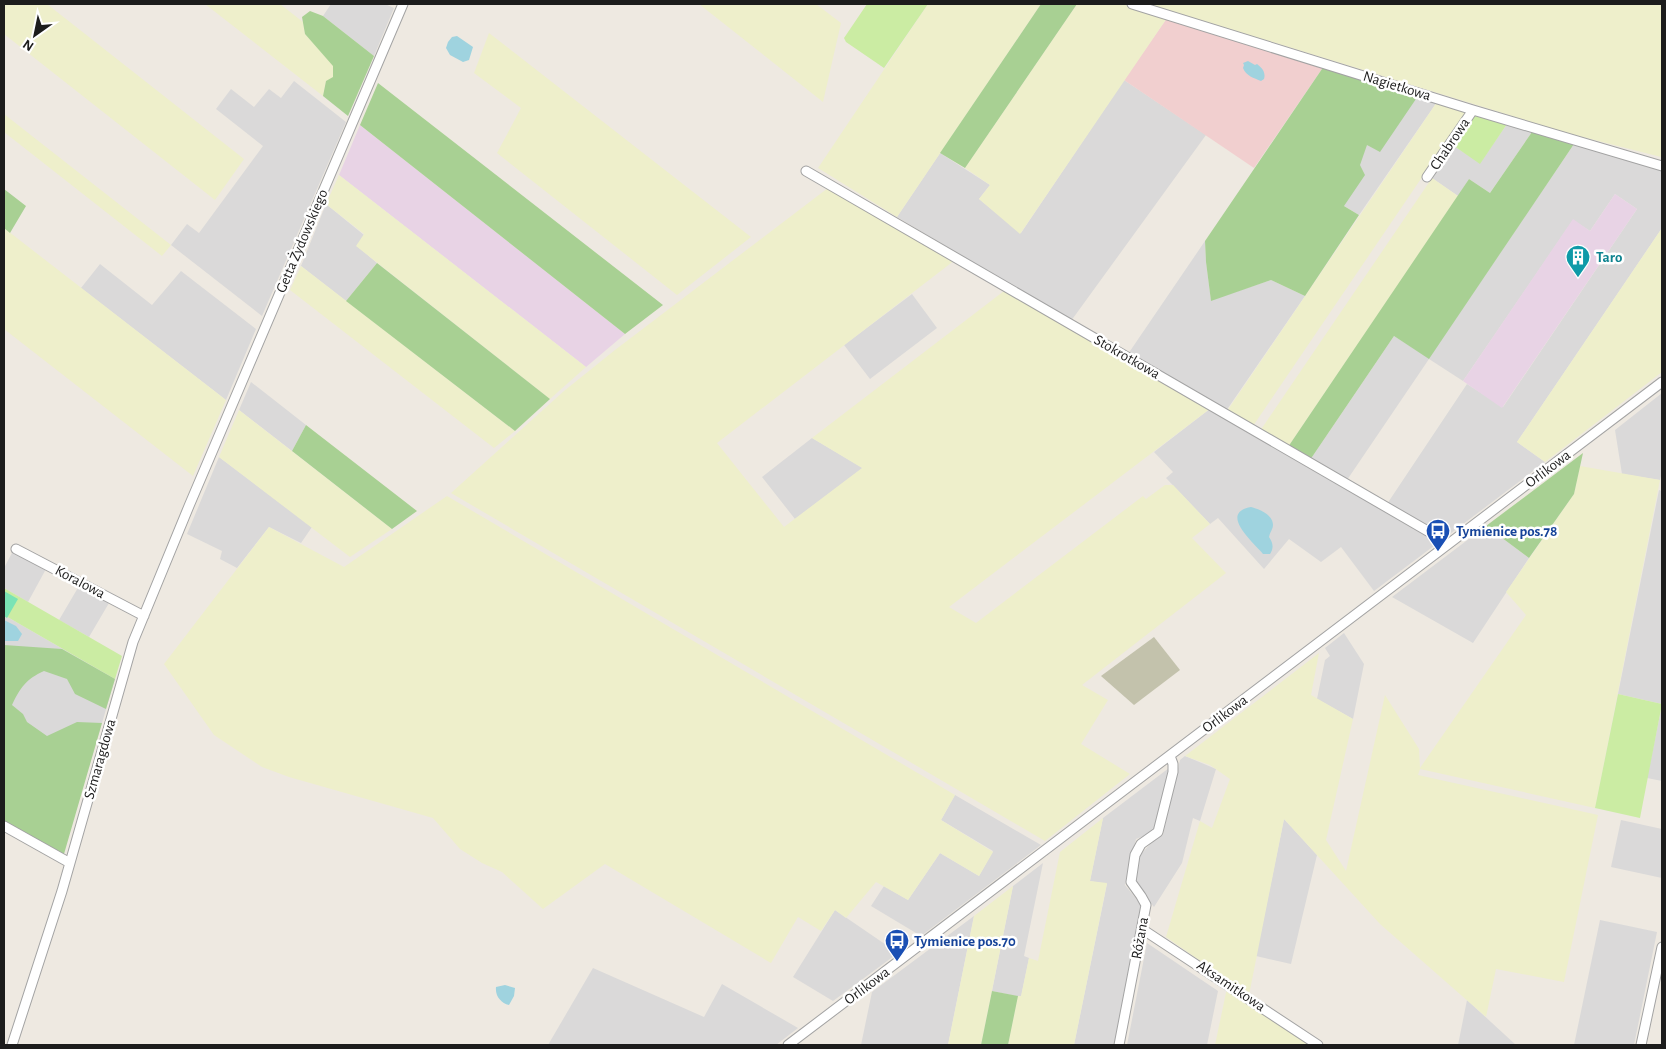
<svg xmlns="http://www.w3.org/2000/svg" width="1666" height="1049" font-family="'Alegreya Sans',sans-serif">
	<rect width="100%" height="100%" fill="#eee9e1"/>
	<!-- residential -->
	<path fill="#dad9d9" d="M331,4H385L394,8L374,56L323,16Z
		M1124,80L1206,135L1071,321L897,217L940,153L990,185L979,199L1021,233Z
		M294,81L346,122L262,316L171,245L187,224L199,233L263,146L216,109L231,89L254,107L269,89L281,98Z
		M1400,90L1437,102L1359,215L1328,196Z
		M1507,124L1532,132L1490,193L1469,179L1458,196L1432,178L1454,146L1480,163Z
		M1574,144L1662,171V228L1517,442L1545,462L1446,537L1387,504L1467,384L1503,407L1637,209L1615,194L1590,231L1573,220L1463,381L1429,359L1347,480L1310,460L1394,336L1429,358Z
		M326,204L364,235L357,246L377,263L346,301L301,266Z
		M1205,241L1206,262L1211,300L1271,280L1305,296L1226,411L1128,354Z
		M100,264L152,305L181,271L256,329L226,400L81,288Z
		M912,294L937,328L870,379L844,345Z
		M251,382L306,425L292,451L239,410Z
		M1662,393V472L1660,480L1622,474L1615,430Z
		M1211,408L1439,542L1374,591L1341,547L1321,562L1289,539L1264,569L1218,518L1210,524L1166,478L1173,472L1154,452Z
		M812,438L863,468L795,519L762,477Z
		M219,457L312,527L301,543L269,527L237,568L220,559L222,551L187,534Z
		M1659,490L1662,491V704L1618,694Z
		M1486,526L1529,558L1473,643L1392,597Z
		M13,551L46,569L28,602L4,588V568Z
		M79,586L109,603L89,637L59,620Z
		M4,615L115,679L89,767L4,720Z
		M1344,633L1364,664L1353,719L1317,699L1325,660L1330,656L1325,648Z
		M1662,705V781L1647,778Z
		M1185,756L1216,769L1200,821L1193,818L1182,863L1154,907L1133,882L1140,855L1156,838L1163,835L1180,760Z
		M1169,768L1158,826L1154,832L1136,839L1125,885L1142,906L1115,1045H1074L1107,884L1090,881L1103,818Z
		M955,795L1041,845L921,936L871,906L884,886L908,900L940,853L979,876L993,851L941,820Z
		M1284,819L1317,855L1291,964L1256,956Z
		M1621,820L1662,829V878L1611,867Z
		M1043,863L1024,956L1029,958L1021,997L992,991L1013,886Z
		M835,910L898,953L833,1001L793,977Z
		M974,916L948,1045H861L872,992Z
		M1600,920L1657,932L1634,1045H1574Z
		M1147,943L1218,991L1207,1045H1127Z
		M593,968L704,1017L722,984L798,1028L776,1045H548Z
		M1467,1000L1516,1045H1458Z"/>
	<!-- commercial -->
	<path fill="#f1cfcf" d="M1167,18L1324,66L1254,168L1124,80Z"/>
	<!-- industrial -->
	<path fill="#e8d3e5" d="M360,125L625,334L586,367L339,175Z
		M1615,194L1637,209L1502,408L1463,381L1573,219L1590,231Z"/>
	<!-- construction -->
	<path fill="#c3c2ac" d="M1154,637L1180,670L1134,705L1101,676Z"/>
	<!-- farmland -->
	<path fill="#eeefcb" d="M4,4H47L244,159L215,200L4,34Z
		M205,4H280L303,22L305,34L334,66L333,78L326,81L323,96Z
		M699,4H816L841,23L823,102Z
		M928,4H1041L897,217L818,168Z
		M1077,4H1122L1167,18L1020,234L979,199L990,185L965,168Z
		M1149,4H1662V154L1661,157L1567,133Z
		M489,33L751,237L677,295L497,153L521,108L474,73Z
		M1437,102L1467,111L1253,426L1227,411Z
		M4,114L171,245L162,256L4,132Z
		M339,175L586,367L550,399L356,246L364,234L326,204Z
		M1432,178L1458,196L1288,447L1260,431Z
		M828,188L955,260L717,443L784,527L862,468L812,438L1004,291L1011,292L1211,408L949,607L976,623L1143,496L1146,499L1165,485H1173L1210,524L1192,538L1226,573L1082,685L1108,700L1081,744L1130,774L1045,841L451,493L564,391L615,350Z
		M4,228L226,400L193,476L4,329Z
		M1662,228V372L1545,462L1517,442Z
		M301,266L515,431L494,448L290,290Z
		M239,410L392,529L350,557L219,457Z
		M1580,466L1660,480L1595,808L1420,769L1418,775L1598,815L1564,982L1496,969L1486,1017L1380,924L1284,819L1249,995L1166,937L1200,821L1212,828L1230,779L1210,765L1185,756L1319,653L1311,695L1353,719L1326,840L1346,871L1385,695L1419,749L1420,768L1526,615L1506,592L1574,494Z
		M447,496L955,795L941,820L993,852L979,876L940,853L908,900L876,882L846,918L835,910L821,931L798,917L771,963L605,864L543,909L502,872L482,863L460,849L433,818L289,777L262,767L214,735L164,664L269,527L344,567Z
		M1103,818L1090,881L1107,883L1074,1045H1008L1018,996H1021L1029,958L1038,961L1060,852Z
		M1013,886L981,1045H948L974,916Z
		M1227,988L1314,1045H1215Z"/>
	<!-- grass -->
	<path fill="#cbeca3" d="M867,4H928L884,68L846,42L844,38Z
		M1476,114L1507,124L1480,164L1454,146Z
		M4,588L122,656L115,679L4,615Z
		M1618,694L1662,704L1640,818L1595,808Z"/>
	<!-- forest -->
	<path fill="#a8d093" d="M1041,4H1077L965,168L940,153Z
		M310,11L323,16L374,56L348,116L323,96L326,81L333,77V66L305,34L302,17Z
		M1324,66L1418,96L1380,152L1367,145L1360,165L1365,175L1344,206L1359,215L1305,296L1271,280L1211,301L1206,262L1205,241Z
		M378,83L663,305L625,334L360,125Z
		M1532,132L1574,144L1429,359L1394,336L1310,460L1288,447L1469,179L1490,193Z
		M4,189L26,206L10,233L4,228Z
		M377,263L550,399L515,431L346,301Z
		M306,425L417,511L392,529L292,451Z
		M1583,453L1574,494L1529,558L1486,526Z
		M4,645L62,649L115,679L106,709L75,694L67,679L44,671C26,679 20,688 12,705L23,714L27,722L47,736L77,722L102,723L64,854L4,821Z
		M992,991L1018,996L1008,1045H981Z"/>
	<!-- pitch -->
	<path fill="#7ae3b5" d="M4,591L18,599L7,618L4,616Z"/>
	<!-- water -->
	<path fill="#9fd3df" d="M457,36L473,47L469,60L463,62L450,55L446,48L448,42L452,37Z
		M1248,61L1255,65L1257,64C1262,68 1266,72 1264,79L1261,81C1254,78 1246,76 1243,68L1244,65L1243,63Z
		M1251,507C1258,509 1273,514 1273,525C1273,529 1270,532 1269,537C1273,543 1274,548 1270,554H1263C1254,543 1218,513 1251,507Z
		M4,620L16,626L22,634L18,641H4Z
		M505,985L515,988L514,996L509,1005C501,1003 495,996 496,987Z"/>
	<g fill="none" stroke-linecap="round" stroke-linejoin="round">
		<defs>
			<path id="minor" d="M1132,4L1473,110L1662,166
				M806,171L1438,537L1446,546
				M1427,177L1473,110
				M16,549L144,616
				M4,826L70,863
				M1142,929L1318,1045
				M12,1045L62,891L133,642L189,506L403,4
				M788,1045L1662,382
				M1119,1045L1146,905L1141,896L1131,882L1135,855L1141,844L1158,832L1173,772V764L1170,756
				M1641,1045L1662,947"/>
		</defs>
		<!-- minor casing -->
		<use href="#minor" stroke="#a3a3a3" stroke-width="11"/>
		<!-- minor -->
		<use href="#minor" stroke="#fff" stroke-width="9"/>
	</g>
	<!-- icons -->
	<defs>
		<symbol id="building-pin" viewBox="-11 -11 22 30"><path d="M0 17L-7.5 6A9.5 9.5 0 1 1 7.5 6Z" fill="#0f9aa8" stroke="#fff"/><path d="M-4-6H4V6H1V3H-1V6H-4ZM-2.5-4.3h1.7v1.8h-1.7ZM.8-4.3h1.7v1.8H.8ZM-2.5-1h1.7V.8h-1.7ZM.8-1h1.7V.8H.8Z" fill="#fff"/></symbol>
		<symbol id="bus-pin" viewBox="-11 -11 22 30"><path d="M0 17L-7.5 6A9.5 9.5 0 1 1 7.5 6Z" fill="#1a4fb4" stroke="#fff"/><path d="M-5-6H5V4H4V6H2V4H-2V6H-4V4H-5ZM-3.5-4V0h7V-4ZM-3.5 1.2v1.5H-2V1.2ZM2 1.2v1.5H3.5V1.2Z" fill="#fff"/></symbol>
	</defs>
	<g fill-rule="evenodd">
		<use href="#building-pin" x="1564" y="243" width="28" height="38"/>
		<use href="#bus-pin" x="1424" y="517" width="28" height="38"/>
		<use href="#bus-pin" x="883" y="927" width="28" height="38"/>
	</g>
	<g text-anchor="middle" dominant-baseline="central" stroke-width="5" stroke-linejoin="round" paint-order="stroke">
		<!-- street labels -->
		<g font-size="15" fill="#1c1c1c" stroke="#fff">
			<text transform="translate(1397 86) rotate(17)">Nagietkowa</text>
			<text transform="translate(1450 144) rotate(-56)">Chabrowa</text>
			<text transform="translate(302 241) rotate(-67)">Getta Żydowskiego</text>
			<text transform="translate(1127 357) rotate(30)">Stokrotkowa</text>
			<text transform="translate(1548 469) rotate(-37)">Orlikowa</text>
			<text transform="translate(80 582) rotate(28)">Koralowa</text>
			<text transform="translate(1225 714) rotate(-37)">Orlikowa</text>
			<text transform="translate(100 759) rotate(-74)">Szmaragdowa</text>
			<text transform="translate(1140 938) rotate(-80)">Różana</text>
			<text transform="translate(867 986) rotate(-37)">Orlikowa</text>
			<text transform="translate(1231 986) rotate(34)">Aksamitkowa</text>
		</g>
		<!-- culture labels -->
		<g font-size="15" font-weight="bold" fill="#0d838f" stroke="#fff" text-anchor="start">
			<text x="1596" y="257">Taro</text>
		</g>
		<!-- transit labels -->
		<g font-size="15" font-weight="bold" fill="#164399" stroke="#fff" text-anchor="start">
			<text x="1456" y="531">Tymienice pos.78</text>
			<text x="914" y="941">Tymienice pos.70</text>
		</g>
	</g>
	<!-- border -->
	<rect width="1666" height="1049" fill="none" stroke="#1c1c1c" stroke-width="10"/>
	<!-- north arrow -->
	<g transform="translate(35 35) rotate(213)" stroke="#ffffff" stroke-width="4" paint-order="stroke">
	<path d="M0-4L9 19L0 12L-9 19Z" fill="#1c1c1c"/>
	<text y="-8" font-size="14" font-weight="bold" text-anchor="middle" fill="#1c1c1c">N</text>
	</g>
</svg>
